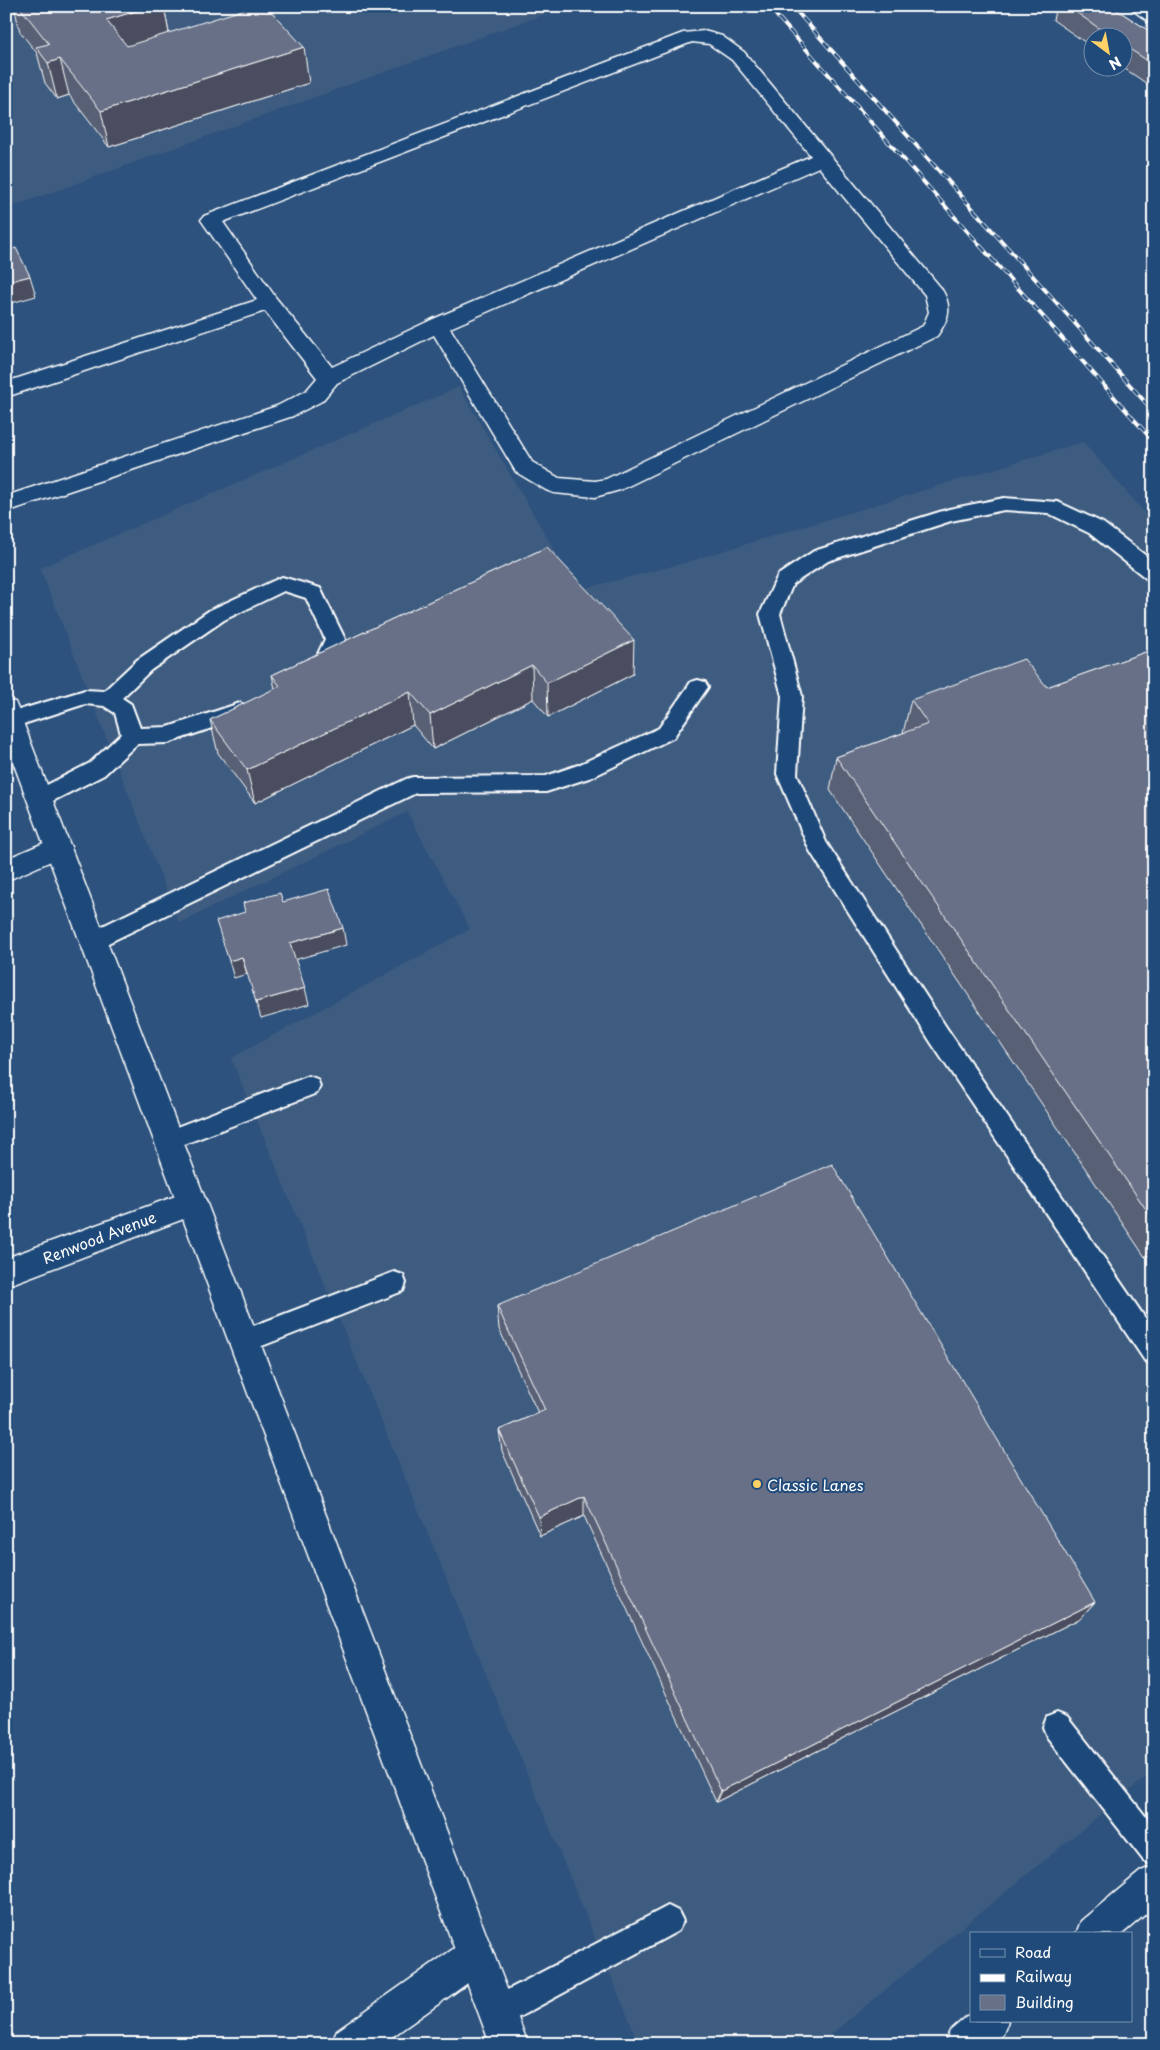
<svg xmlns="http://www.w3.org/2000/svg" width="1160" height="2050" font-family="'Playpen Sans',sans-serif">
	<rect width="100%" height="100%" fill="#2d527d"/>
	<filter id="ink" filterUnits="userSpaceOnUse"><feTurbulence type="fractalNoise" baseFrequency=".02" numOctaves="2"/><feDisplacementMap in="SourceGraphic" scale="10" xChannelSelector="R" yChannelSelector="G"/><feConvolveMatrix kernelMatrix="1 2 1 2 8 2 1 2 1" color-interpolation-filters="sRGB"/></filter>
	<g filter="url(#ink)">
		<!-- built -->
		<path fill="#3e5b80" d="M50,6H567L6,209V19Z
			M459,387L578,590L680,564L1083,442L1154,523V1771L819,2044H639L231,1058L470,929L407,812L179,923L40,568Z"/>
		<g fill="none" stroke-linecap="round" stroke-linejoin="round">
			<defs>
				<path id="service" d="M1004,498L1058,502L1103,523L1154,562V581L1147,579L1089,533L1048,513L1004,510L951,521L828,561L793,584L780,614L802,696L797,774L826,842L948,1030L1154,1331V1365L1145,1361L932,1044L810,851L777,774L782,696L760,614L778,575L814,551L949,509Z
					M282,577L320,588L345,639L328,674L315,679L308,677L305,672L308,667L313,664L325,639L306,598L284,591L224,620L151,670L122,698L131,704L140,728L168,727L240,703L247,706L250,711L247,716L168,743L137,744L104,775L47,804L40,806L33,804L30,798L33,792L90,763L121,734L115,713L104,706L85,704L11,728L6,726V714L85,690L104,691L137,660L210,610Z
					M698,680L705,682L708,687L673,738L592,777L546,792L416,793L102,946L94,949L86,946L83,940L86,934L406,779L413,777L546,776L578,765L659,728L691,682Z
					M309,1076L317,1079L320,1086L317,1093L169,1150L161,1147L157,1140L161,1133Z
					M394,1272L403,1275L406,1283L403,1291L244,1353L235,1349L231,1341L235,1333Z
					M1057,1713L1067,1717L1154,1827V1865L1144,1861L1047,1737L1043,1727L1047,1717Z
					M668,1906L678,1911L683,1921L678,1931L508,2023L497,2027L486,2023L482,2012L486,2001Z"/>
				<path id="minor" d="M1127,6H1149L1154,9V22L1148,21Z
					M704,31L722,36L744,52L941,288C953,307 949,319 937,336L620,490L595,497L554,493L546,490L516,472L434,335L337,383L322,401L293,416L6,512V496L277,406L306,391L317,378L265,311L6,397V382L257,300L201,220L204,216L683,33ZM692,42L709,44L732,60L811,156L431,320L332,367L276,298L223,222ZM819,167L925,295L929,312L923,326L606,479L595,481L559,478L532,462L450,328Z
					M58,837L67,840L71,847L67,854L6,881V859Z
					M192,1190L202,1194L207,1203L202,1212L6,1286V1258Z
					M476,1937L489,1942L494,1955L489,1968L382,2044H331L337,2031L463,1942Z"/>
				<path id="tertiary" d="M1154,1866V1907L1122,1934H1076L1081,1921L1141,1871Z
					M971,2013V2021H1008L1003,2034L992,2044H944L950,2031Z"/>
				<path id="secondary" d="M6,700L15,702L18,709L528,2044H490L6,743Z"/>
			</defs>
			<!-- service casing -->
			<use href="#service" stroke="#fff" stroke-width="4"/>
			<!-- minor casing -->
			<use href="#minor" stroke="#fff" stroke-width="3"/>
			<!-- tertiary casing -->
			<use href="#tertiary" stroke="#fff" stroke-width="3"/>
			<!-- secondary casing -->
			<use href="#secondary" stroke="#fff" stroke-width="3"/>
			<!-- service -->
			<use href="#service" fill="#1f4a7a" fill-rule="evenodd"/>
			<!-- minor -->
			<use href="#minor" fill="#1f4a7a" fill-rule="evenodd"/>
			<!-- tertiary -->
			<use href="#tertiary" fill="#1f4a7a" fill-rule="evenodd"/>
			<!-- secondary -->
			<use href="#secondary" fill="#1f4a7a" fill-rule="evenodd"/>
			<defs>
				<path id="rail" d="M768,6L1154,442
					M792,6L1154,412"/>
			</defs>
			<!-- rail casing -->
			<use href="#rail" stroke="#fff" stroke-width="4"/>
			<!-- rail -->
			<use href="#rail" stroke="#1f4a7a" stroke-width="2.5" stroke-dasharray="8" stroke-linecap="butt"/>
		</g>
		<!-- wall -->
		<path fill="#596074" stroke="#fff" d="M14,6H164L169,33L309,83L109,147L69,95L57,99L45,83L37,53L20,32Z
			M1056,6H1111L1154,34V86L1152,87L1122,67V38H1092V47L1053,20Z
			M547,547L633,674L548,717L533,699L433,749L413,725L255,803L218,753L210,720L275,689L272,675Z
			M1154,649V1253L1145,1257L830,790L836,757L903,733L911,700L1047,687Z
			M497,1306L1095,1602L1079,1619L716,1802L584,1516L540,1536L502,1451L499,1430L538,1413L499,1329Z"/>
		<!-- shaded-wall -->
		<path fill="#484e5e" stroke="#fff" d="M153,6H164L170,39L114,56L106,20Z
			M304,47L309,83L109,147L101,111Z
			M60,59L69,95L57,99L48,63Z
			M30,276L36,296L8,304L6,298V282Z
			M634,640L633,674L548,717L547,683Z
			M532,665L533,699L433,749L430,715Z
			M410,692L413,725L255,803L247,770Z
			M343,928L346,945L294,960L290,943Z
			M242,957L247,974L234,978L229,961Z
			M305,988L309,1004L261,1018L256,1002Z
			M1154,1243V1253L1145,1257Z
			M584,1496V1516L540,1536L539,1517Z
			M1095,1602L1079,1619L716,1802L721,1791Z"/>
		<!-- building -->
		<path fill="#677087" stroke="#fff" d="M19,6H153L106,20L127,46L255,6H266L304,47L101,111L60,59L48,63L36,47L49,44Z
			M1067,6H1111L1154,34V65L1122,44V38H1113Z
			M16,248L30,276L6,282V251Z
			M547,547L634,640L547,683L532,665L430,715L410,692L247,770L210,720L280,686L272,675Z
			M1154,649V1221L836,757L928,724L911,700L1024,659L1047,687Z
			M329,889L343,928L290,943L305,988L256,1002L242,957L229,961L216,921L245,912L243,903L280,893L283,902Z
			M832,1164L1095,1602L721,1791L584,1496L539,1517L499,1430L545,1410L497,1306Z"/>
	</g>
	<!-- markers -->
	<circle fill="#ffd166" stroke="#1f4a7a" stroke-width="2" cx="757" cy="1484" r="5"/>
	<g text-anchor="middle" dominant-baseline="central" stroke-width="4" stroke-linejoin="round" paint-order="stroke">
		<!-- street labels -->
		<g font-size="15" fill="#fff" stroke="#1f4a7a">
			<text transform="translate(99 1237) rotate(-21)">Renwood Avenue</text>
		</g>
		<!-- poi labels -->
		<g font-size="15" fill="#fff" stroke="#1f4a7a" text-anchor="start">
			<text x="767" y="1484">Classic Lanes</text>
		</g>
	</g>
	<!-- margin -->
	<rect width="1160" height="2050" fill="none" stroke="#1f4a7a" stroke-width="25"/>
	<rect x="12" y="12" width="1135" height="2025" fill="none" stroke="#fff" stroke-width="2" filter="url(#ink)"/>
	<!-- legend -->
	<rect x="970" y="1932" width="162" height="90" fill="#1f4a7a" stroke="#7992af"/>
	<rect x="980" y="1949" width="25" height="8" fill="#1f4a7a" stroke="#7992af"/>
	<text x="1015" y="1958" font-size="15" fill="#ffffff">Road</text>
	<rect x="980" y="1974" width="25" height="8" fill="#ffffff" stroke="#7992af"/>
	<text x="1015" y="1982" font-size="15" fill="#ffffff">Railway</text>
	<rect x="980" y="1995" width="25" height="15" fill="#677087" stroke="#7992af"/>
	<text x="1015" y="2008" font-size="15" fill="#ffffff">Building</text>
	<!-- north arrow -->
	<g transform="translate(1108 52) rotate(148)"><circle r="24" fill="#1f4a7a" stroke="#7992af"/>
	<path d="M0-4L9 19L0 12L-9 19Z" fill="#ffd166"/>
	<text y="-8" font-size="14" font-weight="bold" text-anchor="middle" fill="#ffffff">N</text>
	</g>
</svg>
